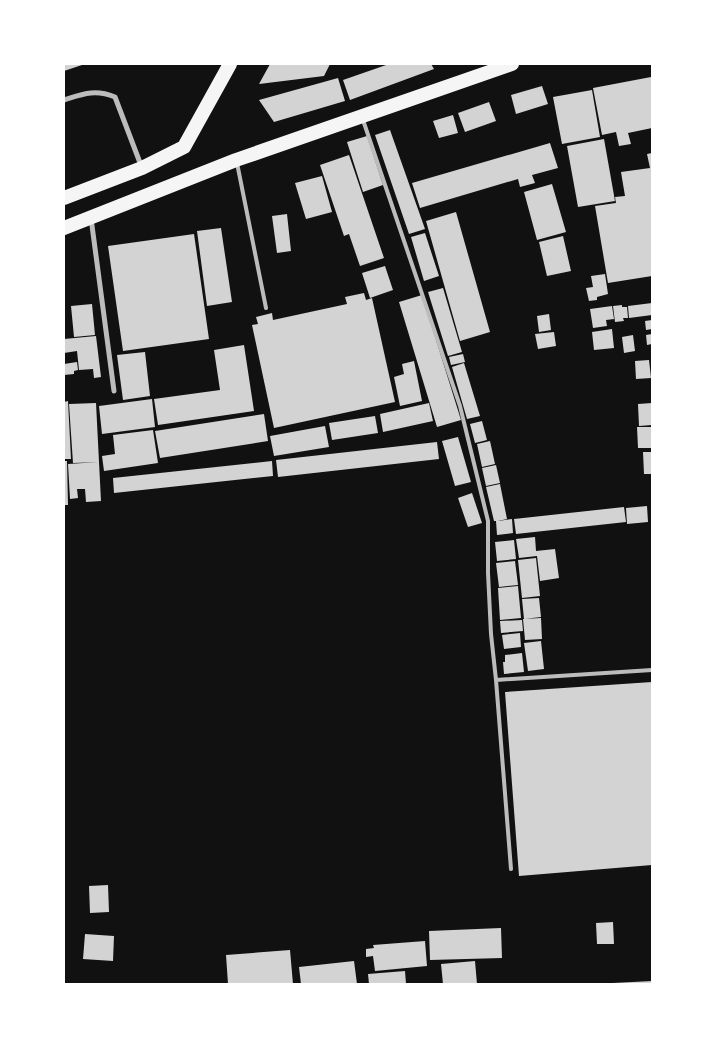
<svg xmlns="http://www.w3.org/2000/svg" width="716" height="1048" font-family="'Noto Sans',sans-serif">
	<rect width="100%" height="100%" fill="#111"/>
	<!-- building -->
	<path fill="#d3d3d3" d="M64,64H85L64,71Z
		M270,64H330L324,76L259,84Z
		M389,64H431L434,69L350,100L343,80Z
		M651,77L652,128L628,133L631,144L619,146L616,132L602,135L593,88Z
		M338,78L345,101L274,122L259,100Z
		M542,86L548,104L516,114L511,95Z
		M592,90L600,137L562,144L553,97Z
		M489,102L496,121L465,132L458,113Z
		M453,115L458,133L439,138L433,121Z
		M390,130L425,229L409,234L375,135Z
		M367,136L383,185L363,192L347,142Z
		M604,139L615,201L578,207L567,146Z
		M550,143L558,168L532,175L535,183L520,187L518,179L420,208L412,183Z
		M652,153V276L608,283L595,206L616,203L615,197L625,196L621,172L650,168L647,154Z
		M349,155L384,258L360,266L349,234L344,236L320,165Z
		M322,176L332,212L306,219L295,183Z
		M552,184L566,232L537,240L524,192Z
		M456,212L490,332L460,341L426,221Z
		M287,214L291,251L277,253L272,216Z
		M221,228L232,302L207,306L197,231Z
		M425,233L439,276L424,281L411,237Z
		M194,234L209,339L123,351L108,246Z
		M563,236L571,271L547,276L539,242Z
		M385,266L393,290L370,298L362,273Z
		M605,274L608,294L597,297V300L589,301L586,288L593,287L591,276Z
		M443,288L462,352L448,356L428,292Z
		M364,293L366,300L372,298L395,402L274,428L252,325L258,324L256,317L272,313L273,320L347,304L345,297Z
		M422,295L461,420L437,427L399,302Z
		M652,303V315L629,318L628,306Z
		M92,304L95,335L74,337L71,306Z
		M622,305V307H627L628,318H623L624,321L615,322L613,306Z
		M612,306L614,319L606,320L607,326L593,328L590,309Z
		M549,314L551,330L539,332L537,316Z
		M652,320V329L646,330L645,321Z
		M612,329L614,348L594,350L592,332Z
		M554,332L556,346L538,349L535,334Z
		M652,334V344L647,345L646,335Z
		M633,335L635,351L624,353L622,337Z
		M96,336L101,377L94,378L93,369L79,370L77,351L64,353V339Z
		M244,345L254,411L158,425L154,399L220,390L214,350Z
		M145,352L150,396L123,400L117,355Z
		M463,354L465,362L451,365L449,357Z
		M649,360L651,378L636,379L635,361Z
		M414,361L422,401L400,406L394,377L404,374L402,364Z
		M77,362L78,370L74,371V374L64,375V364Z
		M464,363L480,416L467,419L452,367Z
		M152,399L155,427L102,434L99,406Z
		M68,401L71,459H64V402Z
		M96,403L99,462L73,463L69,404Z
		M429,403L433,421L383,432L380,414Z
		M652,403V425L639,426L638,404Z
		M264,414L268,441L160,458L155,431Z
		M375,416L378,433L332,440L329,423Z
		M482,421L487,440L475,443L470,424Z
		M325,426L329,447L274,456L270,436Z
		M637,427H652V448H638Z
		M153,430L158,463L104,471L102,456L115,454L113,435Z
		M458,437L471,482L455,486L442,441Z
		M490,441L495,464L482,467L477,444Z
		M437,442L439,459L278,477L276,460Z
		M643,452H652V474H644Z
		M64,461H67L68,505H64Z
		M272,461L273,476L114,493L113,478Z
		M99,462L101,501L86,502L85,489H77L78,498L70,499L68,464Z
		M496,465L500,483L486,486L482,468Z
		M500,484L507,519L498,521L512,519L513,533L497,535L496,521H494L486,487Z
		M472,493L482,523L468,527L458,498Z
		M647,506L648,522L627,524L626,508Z
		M624,507L626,522L516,534L514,519Z
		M535,537L536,551L555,549L559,578L540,581L537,556L519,558L516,539Z
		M514,540L516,559L497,561L495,542Z
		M536,558L540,596L522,598L518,560Z
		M515,561L518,585L499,587L496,563Z
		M518,586L521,618L500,620L498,588Z
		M539,598L541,617L524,619L522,599Z
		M541,618L542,639L525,640L523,619Z
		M522,620L523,631L501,633L500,621Z
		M520,633L521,647L504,649L502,635Z
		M541,641L544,669L528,671L524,643Z
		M522,653L524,672L504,674L503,662H505V655Z
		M652,682V865L519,876L505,692Z
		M108,885L109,912L90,913L89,886Z
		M613,922L614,944H597L596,923Z
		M501,928L502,958L430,960L429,931Z
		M85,934L114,936L113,961L83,959Z
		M425,941L427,966L375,971L373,956L366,957V949L374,948L373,945Z
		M290,950L293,984H228L226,955Z
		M354,961L357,984H301L299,967Z
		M475,961L477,984H443L441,964Z
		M405,971L406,984H369L368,974Z
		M652,981V984H613V983Z"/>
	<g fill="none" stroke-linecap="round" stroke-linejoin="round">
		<!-- service -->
		<path stroke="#bcbcbc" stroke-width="4" d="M363,120L460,406L488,521V573L491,634L496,680L652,670
			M237,163L266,308
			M496,680L511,869"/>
		<!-- minor -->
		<path stroke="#bcbcbc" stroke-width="5" d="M64,100C83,94 95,89 115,97L142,168
			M91,218L114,391"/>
		<!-- trunk -->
		<path stroke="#f5f5f5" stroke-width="14" d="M64,198L142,168L184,147L230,64
			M64,228L236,160L512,64"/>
	</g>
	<!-- border -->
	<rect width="716" height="1048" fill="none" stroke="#ffffff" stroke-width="130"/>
</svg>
